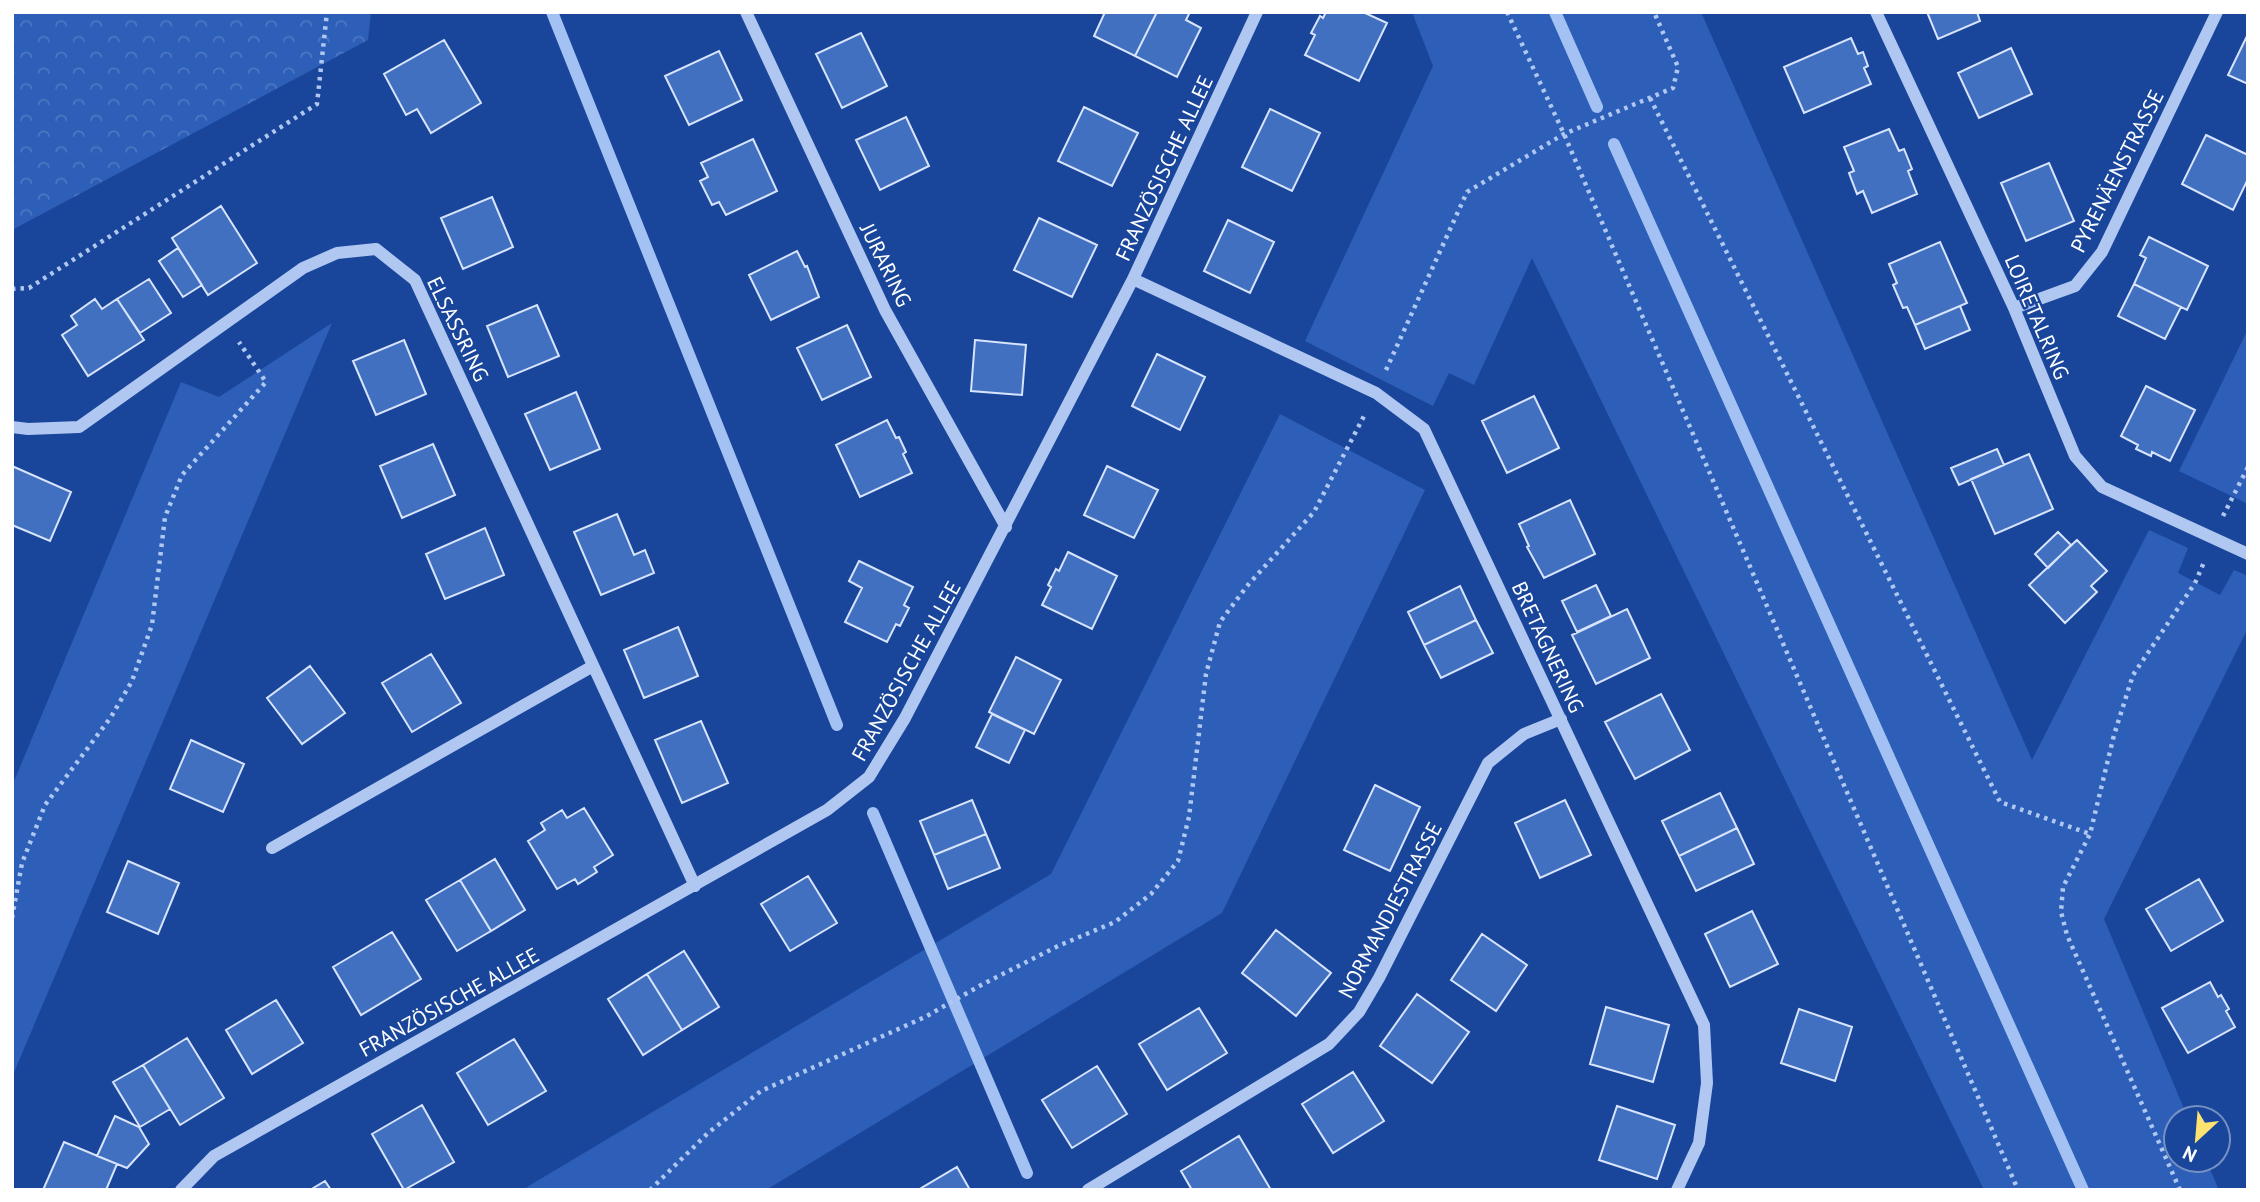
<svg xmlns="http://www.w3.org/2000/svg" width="2260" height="1202" font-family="'PT Sans',sans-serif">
	<defs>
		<pattern id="forest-crowns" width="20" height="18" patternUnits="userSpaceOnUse" patternTransform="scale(1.75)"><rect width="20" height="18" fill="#2d5fb8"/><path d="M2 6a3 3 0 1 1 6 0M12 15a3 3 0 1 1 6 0" fill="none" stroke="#4c77c3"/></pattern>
	</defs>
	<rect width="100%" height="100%" fill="#19469b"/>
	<!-- forest -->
	<path fill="url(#forest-crowns)" d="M12,12H371L368,40L12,230Z"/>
	<!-- park -->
	<path fill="#2d5fb8" d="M1412,12H1701L2032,760L2149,530L2188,548L2178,573L2220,595L2234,570L2248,576V628L2104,919L2188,1118H2176V1160H2206L2219,1190H1984L1532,258L1474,385L1449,373L1433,406L1305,341L1433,66Z
		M332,323L12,1077V786L181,382L219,397Z
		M2248,329V504L2179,471Z
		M1280,414L1425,490L1222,913L766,1190H522L1051,874Z"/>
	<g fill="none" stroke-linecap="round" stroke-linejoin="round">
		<!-- stream -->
		<path stroke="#a3c1f3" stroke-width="12" d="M552,12L837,725
			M1555,12L1597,107
			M1614,144L2083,1190
			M873,813L1027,1173"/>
	</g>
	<!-- building -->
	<path fill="#4270c1" stroke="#d7e4fc" stroke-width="2" d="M1105,12H1157L1135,56L1094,36Z
		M1157,12H1185L1189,14L1186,20L1201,28L1177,77L1135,56Z
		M1326,12H1363L1387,23L1359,81L1305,55L1315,35L1311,33L1320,16L1323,18Z
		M1927,12H1977L1980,21L1938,39Z
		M861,33L887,86L842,108L816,54Z
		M2248,34V84L2228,75Z
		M1851,38L1858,54L1863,52L1868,66L1864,68L1871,84L1804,113L1784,67Z
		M444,40L481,103L431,133L417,109L406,115L384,74Z
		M2011,48L2032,94L1979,118L1958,73Z
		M719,51L742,100L689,125L665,76Z
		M1084,107L1138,133L1112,186L1058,161Z
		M1270,109L1320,133L1292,191L1242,167Z
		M906,117L929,166L880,190L856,140Z
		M1889,129L1899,151L1904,149L1912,169L1908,171L1917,194L1872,213L1863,191L1857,194L1849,173L1854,171L1844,147Z
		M2206,135L2248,155V179L2233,210L2182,184Z
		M753,139L777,191L726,215L719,202L712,205L700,181L708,177L701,163Z
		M2049,163L2074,221L2026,241L2001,183Z
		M492,197L513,247L463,269L441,218Z
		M221,206L257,263L208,295L172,238Z
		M1039,218L1097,245L1072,297L1014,270Z
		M1228,220L1274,242L1250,293L1204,271Z
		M2149,237L2208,266L2187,310L2134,284L2146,258L2140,255Z
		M1940,242L1967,303L1915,325L1907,307L1903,308L1893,285L1897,283L1889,264Z
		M178,248L202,285L183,297L159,261Z
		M797,251L805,267L807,266L819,297L771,320L749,275Z
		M149,279L171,313L140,333L117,299Z
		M2134,284L2181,307L2165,339L2118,316Z
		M95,299L102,309L117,299L144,340L88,376L62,335L77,325L71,316Z
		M537,305L559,356L508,377L487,326Z
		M1960,306L1970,330L1925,349L1915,325Z
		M847,325L871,377L822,400L797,348Z
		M404,340L426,394L376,415L353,361Z
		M975,340L1026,345L1022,395L971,391Z
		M1157,354L1205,377L1180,430L1132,406Z
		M2146,386L2195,410L2170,461L2152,452L2151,456L2136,449L2138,445L2121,436Z
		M576,392L600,449L550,470L525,414Z
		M1534,396L1559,448L1507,473L1482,421Z
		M887,420L896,438L899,437L906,452L903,454L912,473L860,497L836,445Z
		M433,444L455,495L402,518L380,466Z
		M1997,449L2004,465L1959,485L1951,468Z
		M2029,454L2053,509L1995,534L1971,479Z
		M12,466L71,492L50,541L12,525Z
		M1107,466L1158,490L1134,538L1084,515Z
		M1570,500L1595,554L1544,578L1527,547L1529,546L1519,524Z
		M617,514L634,555L645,550L654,573L601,595L574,532Z
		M485,528L504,575L445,599L426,554Z
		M2058,532L2071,545L2048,568L2035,554Z
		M2077,540L2107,571L2091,586L2097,592L2065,623L2029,585Z
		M1068,552L1117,576L1092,629L1042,605L1051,587L1048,585L1056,569L1059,571Z
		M859,561L913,587L904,605L909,608L900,626L896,624L887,642L845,622L862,588L849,581Z
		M1596,585L1611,616L1577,632L1562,601Z
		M1460,586L1476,620L1424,645L1408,612Z
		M1627,609L1650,658L1596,684L1572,635Z
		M1476,620L1493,653L1441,678L1424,645Z
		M678,627L698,676L644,698L624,650Z
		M431,654L461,703L412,732L382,683Z
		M1016,657L1061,680L1034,734L989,712Z
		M310,666L345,713L302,744L267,698Z
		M1661,694L1690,750L1635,779L1605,722Z
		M992,714L1025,730L1009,763L976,747Z
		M701,721L728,783L682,803L655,740Z
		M191,740L244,764L223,812L170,789Z
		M1375,785L1420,807L1390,871L1344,850Z
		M1720,793L1737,828L1679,856L1662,821Z
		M972,800L986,834L934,855L920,821Z
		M1565,800L1591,855L1540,878L1515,823Z
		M584,808L613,855L594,867L597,872L578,884L575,879L557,889L528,841L545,830L541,823L562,810L567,818Z
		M1737,828L1754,864L1696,891L1679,856Z
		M986,834L1000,868L948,889L934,855Z
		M495,859L525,910L491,931L460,880Z
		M128,861L179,883L158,934L107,912Z
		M808,876L837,923L790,951L761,904Z
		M2199,879L2223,921L2171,951L2146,909Z
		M460,880L491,931L457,951L426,900Z
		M1752,911L1778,964L1730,987L1705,934Z
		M1276,930L1331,973L1296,1016L1242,973Z
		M392,932L421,979L361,1015L333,967Z
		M1482,934L1527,965L1496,1011L1451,980Z
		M684,951L719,1007L682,1030L647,974Z
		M647,974L682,1030L643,1055L608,999Z
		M2210,982L2218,997L2221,995L2229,1009L2226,1011L2235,1027L2188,1053L2162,1008Z
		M1417,994L1469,1032L1432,1083L1380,1046Z
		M276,1000L303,1043L252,1074L226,1030Z
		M1606,1007L1669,1025L1653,1082L1590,1064Z
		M1199,1008L1227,1053L1167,1090L1139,1044Z
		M1799,1009L1852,1027L1835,1081L1781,1063Z
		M187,1038L224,1098L180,1125L143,1065Z
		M514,1039L546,1091L488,1125L457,1073Z
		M143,1065L170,1109L140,1127L113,1082Z
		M1097,1066L1127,1114L1072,1148L1042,1100Z
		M1353,1072L1384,1121L1333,1153L1302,1104Z
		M422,1105L454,1162L404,1190L372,1134Z
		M1617,1106L1675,1125L1657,1179L1599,1160Z
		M115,1116L139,1127L149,1144L127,1168L97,1156Z
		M1239,1136L1271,1190H1192L1181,1171Z
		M64,1142L117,1164L106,1190H43Z
		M957,1167L970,1190H918Z
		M325,1181L331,1190H310Z"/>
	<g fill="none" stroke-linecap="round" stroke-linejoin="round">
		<!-- path -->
		<path stroke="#b0c7f1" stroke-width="4.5" stroke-dasharray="3.5 5" stroke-linecap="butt" d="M1507,12L1564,134L2018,1190
			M1650,98L2000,802L2090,834
			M12,289L29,288L317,104L327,12
			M1386,370L1467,192L1564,134L1673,88L1678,67L1654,12
			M2223,516L2248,467
			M12,918L22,863L45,805L111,717L132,681L152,625L165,517L182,475L266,382L239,342
			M650,1190L708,1133L761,1091L925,1017L983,984L1058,946L1115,922L1151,894L1178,861L1189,817L1206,674L1220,622L1247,586L1314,512L1364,416
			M2180,1190L2067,935L2061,912L2063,887L2090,834L2114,735L2133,675L2195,583L2205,560"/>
		<!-- minor -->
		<path stroke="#b0c7f1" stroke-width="12" d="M746,12L885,310L1006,527
			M1876,12L2014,308L2075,456L2102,487L2248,554
			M1133,279L1376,393L1424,429L1704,1025L1707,1083L1699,1143L1677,1190
			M2014,308L2075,286L2102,252L2217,12
			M12,427L28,429L79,427L303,268L337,253L376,249L415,280L695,886
			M272,848L593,666
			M181,1190L214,1156L827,810L869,777L905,718L1133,279L1257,12
			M1088,1190L1329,1044L1359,1012L1379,978L1488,763L1524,734L1561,719"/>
	</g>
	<g text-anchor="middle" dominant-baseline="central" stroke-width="5" stroke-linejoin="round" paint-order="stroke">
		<!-- street labels -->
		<g font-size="21" fill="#fff" stroke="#19469b">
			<text transform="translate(1164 168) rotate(-65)">FRANZÖSISCHE ALLEE</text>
			<text transform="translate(2117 171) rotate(-63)">PYRENÄENSTRASSE</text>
			<text transform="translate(886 265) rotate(64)">JURARING</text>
			<text transform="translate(2037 317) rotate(67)">LOIRETALRING</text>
			<text transform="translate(458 329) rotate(64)">ELSASSRING</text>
			<text transform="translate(1548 647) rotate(65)">BRETAGNERING</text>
			<text transform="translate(906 671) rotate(-61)">FRANZÖSISCHE ALLEE</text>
			<text transform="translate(1390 910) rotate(-62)">NORMANDIESTRASSE</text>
			<text transform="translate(449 1002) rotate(-29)">FRANZÖSISCHE ALLEE</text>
		</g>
	</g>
	<!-- border -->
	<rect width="2260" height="1202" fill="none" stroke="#ffffff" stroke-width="28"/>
	<!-- north arrow -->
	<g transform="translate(2197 1139) rotate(206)"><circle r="33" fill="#19469b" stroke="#7590c3" stroke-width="2"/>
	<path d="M0-5L12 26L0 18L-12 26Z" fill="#ffe370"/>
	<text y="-10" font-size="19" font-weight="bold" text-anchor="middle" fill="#ffffff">N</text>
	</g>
</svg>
